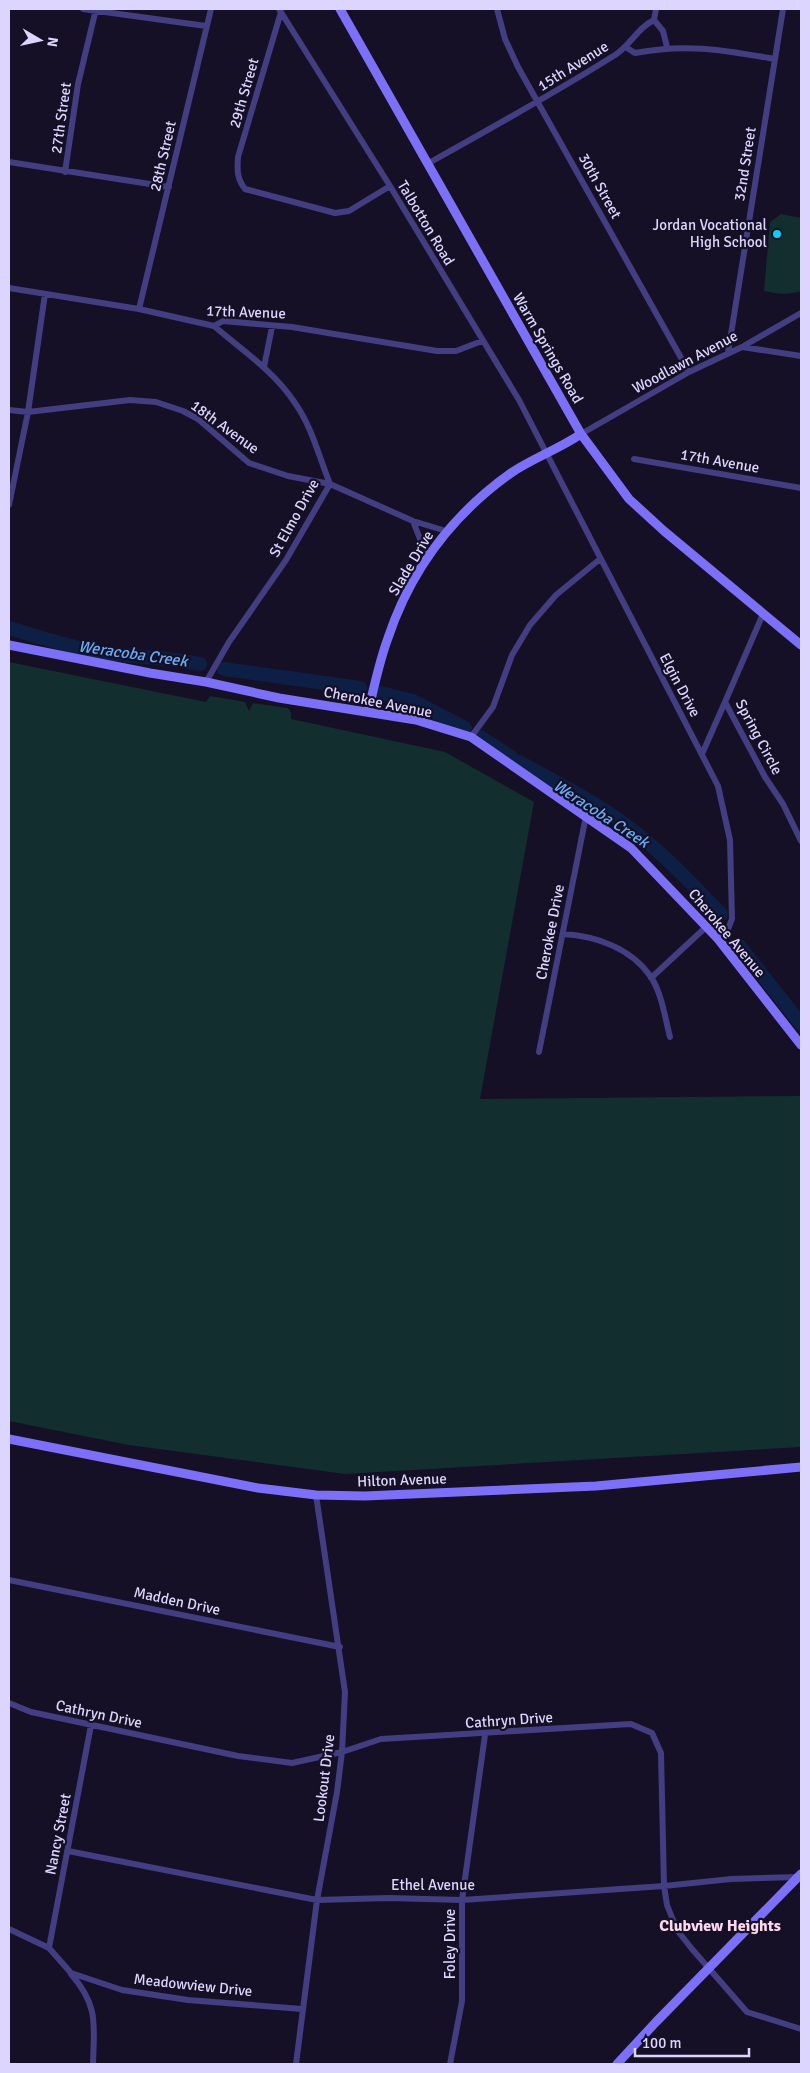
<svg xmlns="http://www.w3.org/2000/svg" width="810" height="2073" font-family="Signika,sans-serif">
	<rect width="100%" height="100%" fill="#151025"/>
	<!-- green -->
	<path fill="#132e2f" d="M781,214L801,218V291C789,295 777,294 764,291L770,222Z
		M9,662L206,702L210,696L245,702L249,711L253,703L288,708L291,713V719L445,752L534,802L480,1099L801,1096V1447L345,1474L129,1445L9,1421Z"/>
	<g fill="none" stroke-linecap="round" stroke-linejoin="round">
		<!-- river -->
		<path stroke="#0e1f45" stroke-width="14" d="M9,628C37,636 65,646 94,651C129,657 165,657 200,664
			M224,669L360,688
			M381,693L413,701L465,728
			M480,737L511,757
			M519,762C558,783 601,805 636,833C667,857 694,886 721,914
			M738,944L801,1024"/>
		<!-- street -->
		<path stroke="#433d82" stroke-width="6" d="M83,9L206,26
			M279,9L390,186L519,400L718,786L730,840L732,919L728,929L718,939
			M497,9L505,39L518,67L689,372
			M281,12L238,157C237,170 237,179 245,189L335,213L349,211L390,186
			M654,20L663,31L667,47
			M627,48L635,53C687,43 723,50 775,59
			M9,162L169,187
			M427,164C490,129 553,94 615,55C631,45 637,28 654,20L656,9
			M65,172L78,84L96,9
			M9,288L139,309L214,326L223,321L292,327L437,351H456L482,341
			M139,309L211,9
			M742,347L801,356
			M728,353L783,9
			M264,367L272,327
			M9,410L28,412L130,400L156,402L183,411L198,419L249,463L288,476L330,484L413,521L446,531
			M581,434L689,372L742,347L801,313
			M634,459L801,488
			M9,505L28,412L45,294
			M413,521L427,557
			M763,614L725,702L765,777L783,804L801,841
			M206,682L229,642L286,560L330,484C319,457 312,427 295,403C275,372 242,350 214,326
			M471,737L493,707L512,655L530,625L556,595L600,559
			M702,754L725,702
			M563,934C596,936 631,948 651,977C662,994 665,1018 670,1037
			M651,978L706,927
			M539,1052L586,816
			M9,1580L340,1647
			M9,1703L31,1712L238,1756L292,1763L342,1752L381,1739L631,1724L652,1733L661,1753L664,1886L667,1905L677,1930L692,1949L747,2012L801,2029
			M68,1851L317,1900L389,1898L462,1900L664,1886L731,1879L798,1877
			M9,1929L49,1948L71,1973L122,1990L188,2000L302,2009
			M49,1948L91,1725
			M71,1974C99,2006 94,2025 93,2064
			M296,2064L317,1900L337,1792L342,1752L345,1692L316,1495
			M450,2064L462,2001V1900L485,1735"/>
		<!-- secondary -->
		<path stroke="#7c70f9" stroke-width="9" d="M340,9L581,434L629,499L664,531L801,645
			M9,645L150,673L206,682L279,698L416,720L471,737L631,848L718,939L801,1045
			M368,712C374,688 379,662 388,638C411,569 452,515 511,473C533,458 559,449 581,434
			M9,1439L258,1488L316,1495L365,1496L596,1486L801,1467
			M617,2064L656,2022L801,1874"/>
	</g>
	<!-- markers -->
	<circle fill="#0ad0f5" stroke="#151025" stroke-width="2" cx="777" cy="234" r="5"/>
	<g text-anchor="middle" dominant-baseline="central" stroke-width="4.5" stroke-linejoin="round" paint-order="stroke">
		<!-- street labels -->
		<g font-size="15" fill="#dcd5fd" stroke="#151025">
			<text transform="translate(573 66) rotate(-32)">15th Avenue</text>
			<text transform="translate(244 93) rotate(-74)">29th Street</text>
			<text transform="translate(61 118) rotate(-82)">27th Street</text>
			<text transform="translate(163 156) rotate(-77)">28th Street</text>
			<text transform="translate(745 164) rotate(-81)">32nd Street</text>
			<text transform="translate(600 186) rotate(61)">30th Street</text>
			<text transform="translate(426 223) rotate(59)">Talbotton Road</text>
			<text transform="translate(246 312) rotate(2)">17th Avenue</text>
			<text transform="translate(548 348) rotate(60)">Warm Springs Road</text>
			<text transform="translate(685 362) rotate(-28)">Woodlawn Avenue</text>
			<text transform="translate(225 427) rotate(36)">18th Avenue</text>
			<text transform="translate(720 461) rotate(10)">17th Avenue</text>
			<text transform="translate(294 518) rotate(-61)">St Elmo Drive</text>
			<text transform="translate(411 563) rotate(-59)">Slade Drive</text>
			<text transform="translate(680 685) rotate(62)">Elgin Drive</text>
			<text transform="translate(378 702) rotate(11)">Cherokee Avenue</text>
			<text transform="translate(759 737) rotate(62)">Spring Circle</text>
			<text transform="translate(550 932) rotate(-79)">Cherokee Drive</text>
			<text transform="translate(727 933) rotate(50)">Cherokee Avenue</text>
			<text transform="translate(402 1480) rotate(-2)">Hilton Avenue</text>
			<text transform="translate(177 1601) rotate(12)">Madden Drive</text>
			<text transform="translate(99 1714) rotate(12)">Cathryn Drive</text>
			<text transform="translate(509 1720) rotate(-4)">Cathryn Drive</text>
			<text transform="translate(324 1778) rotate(-83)">Lookout Drive</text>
			<text transform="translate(58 1834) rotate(-79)">Nancy Street</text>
			<text x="433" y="1885">Ethel Avenue</text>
			<text transform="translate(450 1944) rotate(-90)">Foley Drive</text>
			<text transform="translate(193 1985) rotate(6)">Meadowview Drive</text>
		</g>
		<!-- poi labels -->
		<g font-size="15" fill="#dcd5fd" stroke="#151025" text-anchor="end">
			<text x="767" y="225">Jordan Vocational<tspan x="767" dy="17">High School</tspan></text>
		</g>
		<!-- water labels -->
		<g font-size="16" font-style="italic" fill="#68adf9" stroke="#151025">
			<text transform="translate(133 654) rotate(8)">Weracoba Creek</text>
			<text transform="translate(601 814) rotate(33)">Weracoba Creek</text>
		</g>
		<!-- neighbourhood labels -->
		<g font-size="16" font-weight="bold" fill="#fdd7ed" stroke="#151025">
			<text x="720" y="1926">Clubview Heights</text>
		</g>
	</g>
	<!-- border -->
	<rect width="810" height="2073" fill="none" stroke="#dcd5fd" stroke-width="20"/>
	<!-- north arrow -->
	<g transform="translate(40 40) rotate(99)" stroke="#151025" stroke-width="4" paint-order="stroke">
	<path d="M0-4L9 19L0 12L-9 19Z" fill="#dcd5fd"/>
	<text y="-8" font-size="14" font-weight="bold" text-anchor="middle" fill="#dcd5fd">N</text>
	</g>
	<!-- scale -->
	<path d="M635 2048v8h114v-8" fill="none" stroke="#dcd5fd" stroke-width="2.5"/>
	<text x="642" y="2048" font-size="15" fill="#dcd5fd" stroke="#151025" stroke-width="4" paint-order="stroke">100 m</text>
</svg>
